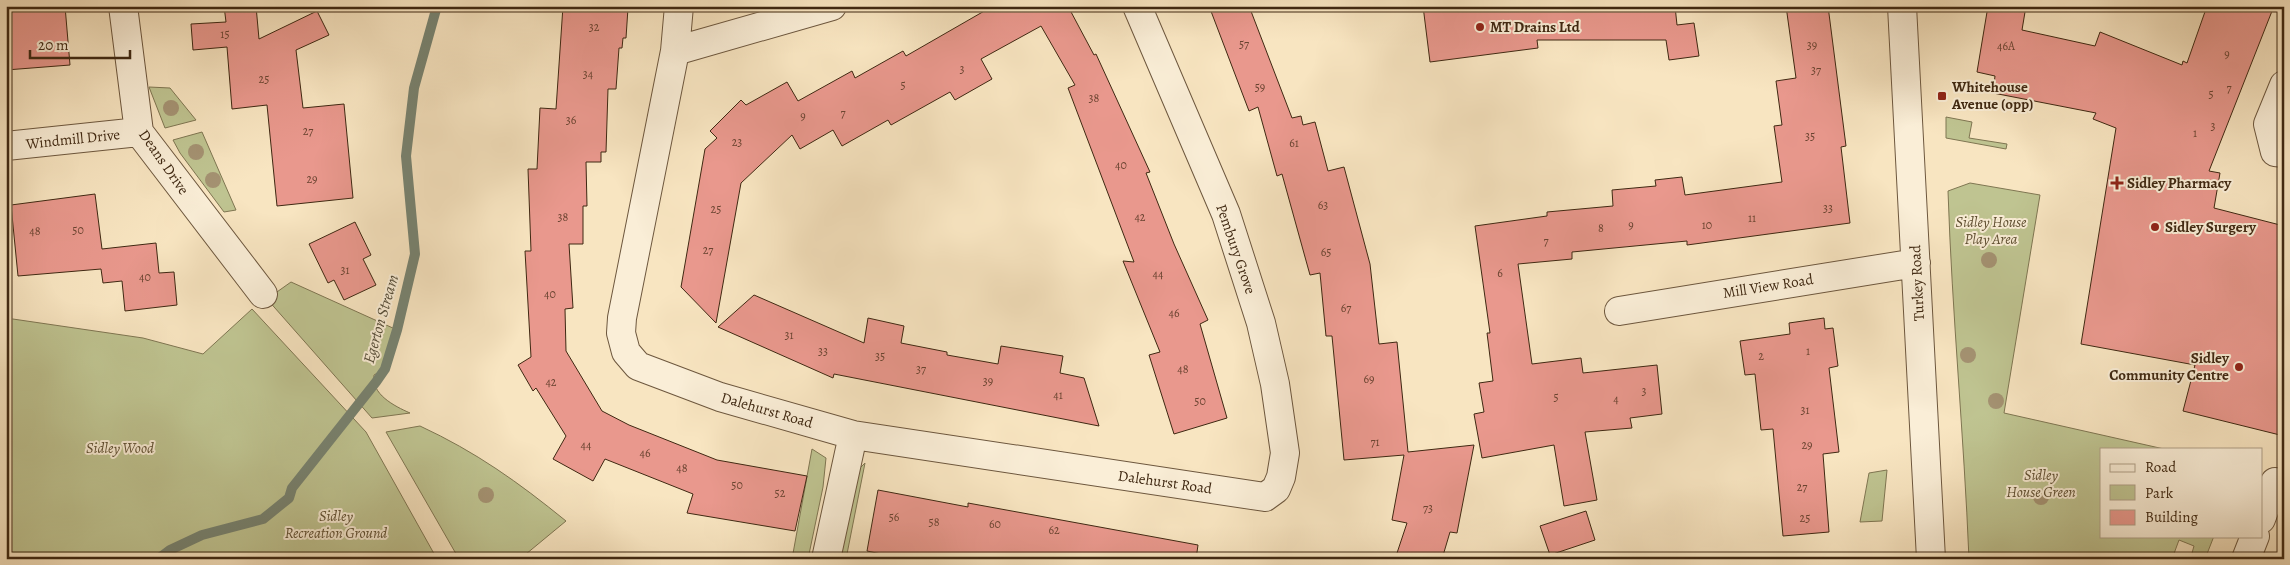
<svg xmlns="http://www.w3.org/2000/svg" width="2290" height="565" font-family="Alegreya,serif">
	<rect width="100%" height="100%" fill="#f8e5c1"/>
	<filter id="stains"><feTurbulence type="fractalNoise" baseFrequency=".004" numOctaves="4"/><feColorMatrix values="0 0 0 0 .2 0 0 0 0 .09 0 0 0 0 .02 0 0 0 .5 -.17"/></filter>
	<radialGradient id="worn" r=".72"><stop offset=".6" stop-color="#630" stop-opacity="0"/><stop offset="1" stop-color="#630" stop-opacity=".3"/></radialGradient>
	<!-- green -->
	<path fill="#bfc491" stroke="#7f7652" d="M149,87L170,88L196,120L165,128Z
		M1946,117L1972,122L1969,138L2007,144L2006,149L1946,138Z
		M202,132L236,210L224,212L180,153L173,140Z
		M1970,183L2040,195L2004,413L2164,449H2101V536H2214L2205,559L2192,553L2194,546L2179,540L2172,559H1969C1964,436 1952,314 1948,191Z
		M291,282L395,329L383,370L374,375C371,394 394,406 410,413L372,418L267,299Z
		M252,309L366,432L437,559H6V318L143,338L203,354Z
		M420,426C476,452 518,482 566,521L520,559H459L386,432Z
		M812,449L826,458L823,487L808,559H792Z
		M865,463L846,559H839L859,469Z
		M1887,470L1882,521L1860,522L1869,473Z"/>
	<g fill="none" stroke-linecap="round" stroke-linejoin="round">
		<!-- stream -->
		<path stroke="#778371" stroke-width="10" d="M158,559L170,550L202,535L263,519L289,498L292,488L376,382L385,369L397,330L415,254L406,156L414,88L437,6"/>
	</g>
	<!-- building -->
	<path fill="#e9988d" stroke="#3f2812" d="M6,6H65L70,65L6,70Z
		M224,6H256L259,39L317,11L329,35L296,50L303,108L344,104L353,198L277,206L267,105L232,109L227,47L193,50L191,24L226,22Z
		M563,6L628,8L626,38H623L622,48H619L616,89H608L606,152H601V162H586L587,206H583V244H569L573,308L565,309L566,351L602,411L629,425L717,460L807,476L795,531L687,513L693,494L605,459L593,481L553,459L566,436L536,388L533,391L518,365L531,357L525,251H531L528,169H537L540,108L556,109Z
		M993,6H1076L1070,10L1094,55L1096,54L1150,172L1146,173L1174,244L1208,320L1200,324L1227,418L1174,434L1149,355L1160,352L1123,261L1134,262L1068,88L1075,85L1041,26L981,59L992,79L955,100L950,92L891,125L888,120L842,146L833,130L800,149L792,135L741,183L716,323L681,287L705,149L717,138L710,131L741,100L746,105L787,82L798,101L852,71L855,78L903,51L906,56Z
		M1209,6H1249L1292,118L1301,116L1303,125L1315,122L1328,171L1344,167L1370,264L1379,344L1397,342L1408,452L1474,445L1457,533L1450,532L1442,559H1395L1407,523L1392,520L1404,455L1344,460L1332,336H1326L1320,273L1310,275L1282,174L1277,176L1258,107L1249,111Z
		M1423,6L1639,9V6H1675L1677,25L1694,23L1699,56L1669,60L1666,40H1537L1538,48L1430,62Z
		M1786,6H1828L1846,146L1841,147L1850,223L1687,245V241L1572,252V259L1518,264L1532,364L1581,358L1583,373L1657,365L1662,414L1630,418L1632,428L1585,432L1597,500L1564,506L1554,445L1482,458L1474,414L1484,412L1479,383L1493,381L1487,333H1490L1475,226L1547,216V212L1613,206L1612,190L1656,186L1655,180L1682,177L1685,195L1782,182L1774,126L1782,125L1776,81L1796,78Z
		M1988,6H2026L2022,30L2095,46L2100,32L2182,65L2183,61L2187,63L2207,6H2274L2209,171L2220,173L2214,208L2284,226V436L2183,411L2195,365L2081,344L2116,128L2093,119L2096,113L1993,93L1995,76L1977,72Z
		M95,194L102,249L156,243L159,273L174,272L177,305L125,311L122,281L103,283L101,269L18,276L11,205Z
		M355,222L371,255L363,259L376,285L344,300L334,280L328,283L309,244Z
		M754,295L864,343L868,318L904,326L901,343L947,352V355L998,364L1001,346L1063,356L1060,373L1084,378L1099,426L834,374L833,378L718,327Z
		M1824,318L1825,329L1833,328L1838,366L1829,368L1839,452L1823,454L1829,532L1783,536L1773,429L1761,430L1755,374L1745,375L1740,341L1790,334L1789,323Z
		M878,490L968,507V503L1198,545L1196,559H905L867,551Z
		M1586,511L1595,540L1550,555L1540,526Z"/>
	<g fill="none" stroke-linecap="round" stroke-linejoin="round">
		<defs>
			<path id="minor" d="M123,6L139,132L263,294
				M679,6L675,51L622,318L621,333L626,352L638,366L720,397L853,435L1265,497L1276,489L1281,477L1285,453L1275,384L1261,323L1226,214L1137,6
				M1902,6L1931,559
				M675,51L832,6
				M2284,85L2268,124L2275,152L2284,153
				M6,146L139,132
				M1619,311L1916,263
				M2261,519L2275,482
				M826,559L853,435
				M2246,559L2255,536"/>
		</defs>
		<!-- minor casing -->
		<use href="#minor" stroke="#6d573e" stroke-width="30"/>
		<!-- minor -->
		<use href="#minor" stroke="#faeed7" stroke-width="28"/>
	</g>
	<!-- trees -->
	<g fill="#a49272">
		<circle cx="171" cy="108" r="8"/>
		<circle cx="196" cy="152" r="8"/>
		<circle cx="213" cy="180" r="8"/>
		<circle cx="1989" cy="260" r="8"/>
		<circle cx="1968" cy="355" r="8"/>
		<circle cx="1996" cy="401" r="8"/>
		<circle cx="486" cy="495" r="8"/>
		<circle cx="2041" cy="497" r="8"/>
	</g>
	<!-- markers -->
	<g fill="#8f2418" stroke="#faeed7" stroke-width="2">
		<circle cx="1480" cy="27" r="5"/>
		<rect x="1937" y="91" width="10" height="10" rx="2.5"/>
		<path d="M2114.5 175.5h5v5h5v5h-5v5h-5v-5h-5v-5h5z"/>
		<circle cx="2155" cy="227" r="5"/>
		<circle cx="2239" cy="367" r="5"/>
	</g>
	<g text-anchor="middle" dominant-baseline="central" stroke-width="4" stroke-linejoin="round" paint-order="stroke">
		<!-- number labels -->
		<g font-size="12" fill="#6a4431">
			<text x="594" y="27">32</text>
			<text x="225" y="34">15</text>
			<text x="1244" y="44">57</text>
			<text x="1812" y="45">39</text>
			<text x="2006" y="46">46A</text>
			<text x="2227" y="54">9</text>
			<text x="962" y="69">3</text>
			<text x="1816" y="70">37</text>
			<text x="588" y="74">34</text>
			<text x="264" y="79">25</text>
			<text x="903" y="85">5</text>
			<text x="1260" y="87">59</text>
			<text x="2229" y="88">7</text>
			<text x="2211" y="94">5</text>
			<text x="1094" y="98">38</text>
			<text x="843" y="113">7</text>
			<text x="803" y="116">9</text>
			<text x="571" y="120">36</text>
			<text x="2213" y="126">3</text>
			<text x="308" y="131">27</text>
			<text x="2195" y="133">1</text>
			<text x="1810" y="136">35</text>
			<text x="737" y="142">23</text>
			<text x="1294" y="143">61</text>
			<text x="1121" y="165">40</text>
			<text x="312" y="179">29</text>
			<text x="1323" y="205">63</text>
			<text x="1828" y="208">33</text>
			<text x="716" y="209">25</text>
			<text x="563" y="217">38</text>
			<text x="1140" y="217">42</text>
			<text x="1752" y="218">11</text>
			<text x="1631" y="225">9</text>
			<text x="1707" y="225">10</text>
			<text x="1601" y="228">8</text>
			<text x="78" y="230">50</text>
			<text x="35" y="231">48</text>
			<text x="1546" y="241">7</text>
			<text x="708" y="250">27</text>
			<text x="1326" y="252">65</text>
			<text x="345" y="270">31</text>
			<text x="1500" y="273">6</text>
			<text x="1158" y="274">44</text>
			<text x="145" y="277">40</text>
			<text x="550" y="294">40</text>
			<text x="1346" y="308">67</text>
			<text x="1174" y="313">46</text>
			<text x="789" y="335">31</text>
			<text x="823" y="351">33</text>
			<text x="1808" y="351">1</text>
			<text x="880" y="356">35</text>
			<text x="1761" y="356">2</text>
			<text x="921" y="369">37</text>
			<text x="1183" y="369">48</text>
			<text x="1369" y="379">69</text>
			<text x="988" y="381">39</text>
			<text x="551" y="382">42</text>
			<text x="1644" y="391">3</text>
			<text x="1058" y="395">41</text>
			<text x="1556" y="397">5</text>
			<text x="1616" y="399">4</text>
			<text x="1200" y="401">50</text>
			<text x="1805" y="410">31</text>
			<text x="1375" y="442">71</text>
			<text x="586" y="445">44</text>
			<text x="1807" y="445">29</text>
			<text x="645" y="453">46</text>
			<text x="682" y="468">48</text>
			<text x="737" y="485">50</text>
			<text x="1802" y="487">27</text>
			<text x="780" y="493">52</text>
			<text x="1428" y="508">73</text>
			<text x="894" y="517">56</text>
			<text x="1805" y="518">25</text>
			<text x="934" y="522">58</text>
			<text x="995" y="524">60</text>
			<text x="1054" y="530">62</text>
		</g>
		<!-- poi labels -->
		<g font-size="15" font-weight="bold" fill="#3f2812" stroke="#faeed7" text-anchor="start">
			<text x="1490" y="27">MT Drains Ltd</text>
			<text x="1952" y="87">Whitehouse<tspan x="1952" dy="17">Avenue (opp)</tspan></text>
			<text x="2127" y="183">Sidley Pharmacy</text>
			<text x="2165" y="227">Sidley Surgery</text>
			<text x="2229" y="358" text-anchor="end">Sidley<tspan x="2229" dy="17">Community Centre</tspan></text>
		</g>
		<!-- street labels -->
		<g font-size="15" fill="#3f2812" stroke="#faeed7">
			<text transform="translate(73 139) rotate(-6)">Windmill Drive</text>
			<text transform="translate(164 162) rotate(55)">Deans Drive</text>
			<text transform="translate(1236 249) rotate(71)">Pembury Grove</text>
			<text transform="translate(1917 283) rotate(-93)">Turkey Road</text>
			<text transform="translate(1768 286) rotate(-9)">Mill View Road</text>
			<text transform="translate(767 410) rotate(16)">Dalehurst Road</text>
			<text transform="translate(1165 482) rotate(8)">Dalehurst Road</text>
		</g>
		<!-- park labels -->
		<g font-size="15" font-style="italic" fill="#5f4f32" stroke="#faeed7">
			<text x="1991" y="222">Sidley House<tspan x="1991" dy="17">Play Area</tspan></text>
			<text x="120" y="448">Sidley Wood</text>
			<text x="2041" y="475">Sidley<tspan x="2041" dy="17">House Green</tspan></text>
			<text x="336" y="516">Sidley<tspan x="336" dy="17">Recreation Ground</tspan></text>
		</g>
		<!-- water labels -->
		<g font-size="16" font-style="italic" fill="#564e3a" stroke="#faeed7">
			<text transform="translate(381 319) rotate(-74)">Egerton Stream</text>
		</g>
	</g>
	<!-- margin -->
	<rect width="2290" height="565" fill="none" stroke="#f8e5c1" stroke-width="25"/>
	<rect x="8" y="8" width="2275" height="550" fill="none" stroke="#3f2812" stroke-width="2.5"/>
	<rect x="12" y="12" width="2265" height="540" fill="none" stroke="#3f2812"/>
	<!-- legend -->
	<rect x="2100" y="448" width="162" height="90" fill="#faeed7" stroke="#af9f88"/>
	<rect x="2110" y="464" width="25" height="8" fill="#faeed7" stroke="#af9f88"/>
	<text x="2145" y="472" font-size="15" fill="#3f2812">Road</text>
	<rect x="2110" y="485" width="25" height="15" fill="#bfc491" stroke="#af9f88"/>
	<text x="2145" y="498" font-size="15" fill="#3f2812">Park</text>
	<rect x="2110" y="510" width="25" height="15" fill="#e9988d" stroke="#af9f88"/>
	<text x="2145" y="522" font-size="15" fill="#3f2812">Building</text>
	<!-- scale -->
	<path d="M30 50v8h100v-8" fill="none" stroke="#3f2812" stroke-width="2.5"/>
	<text x="38" y="50" font-size="15" fill="#3f2812" stroke="#faeed7" stroke-width="4" paint-order="stroke">20 m</text>
	<rect width="100%" height="100%" filter="url(#stains)"/>
	<rect width="100%" height="100%" fill="url(#worn)"/>
</svg>
